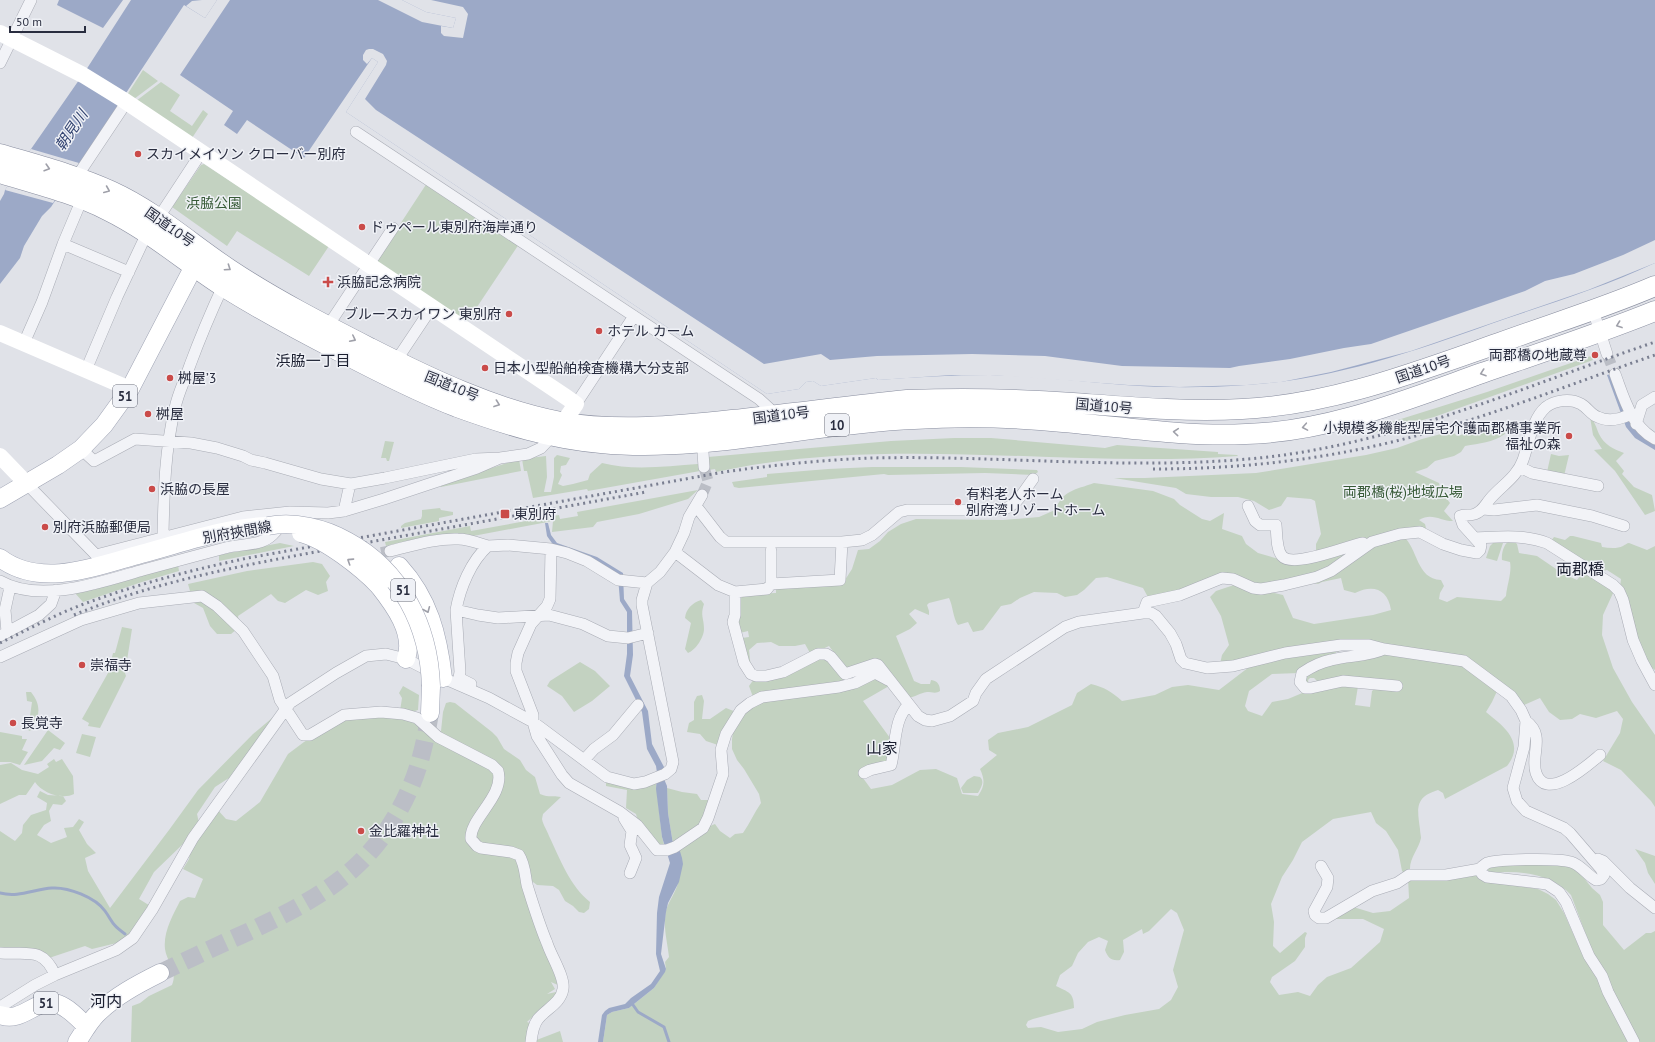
<svg xmlns="http://www.w3.org/2000/svg" width="1655" height="1042" font-family="'PT Sans','Noto Sans JP',sans-serif">
	<rect width="100%" height="100%" fill="#e0e2e8"/>
	<!-- green -->
	<path fill="#c3d2c1" fill-rule="evenodd" d="M143,70L158,81L134,99L127,95Z
		M161,82L180,95L170,111L192,126L203,110L208,114L192,138L136,101Z
		M204,164L329,246L309,276L237,231L227,246L172,207L201,165Z
		M427,183L519,244L467,322L376,261Z
		M1591,356L1593,360L1434,417L1370,434L1369,429L1487,392Z
		M1590,417C1595,422 1596,427 1599,434C1604,445 1614,449 1624,453L1616,461L1624,471L1622,474L1634,487L1652,495L1655,511L1645,515L1615,471L1594,450L1602,449L1593,435Z
		M1500,426L1504,429L1505,434C1492,443 1480,443 1465,446L1461,452L1454,456L1435,461L1427,468L1415,472L1439,483L1441,491L1450,503L1444,511L1453,521C1440,521 1432,512 1419,520L1425,524L1426,528L1423,530L1319,554L1316,550V544L1321,534L1315,501L1311,499L1287,497L1281,506L1269,510L1254,501L1238,497H1211L1186,494L1176,488L1114,478H1145L1256,473L1366,455L1397,448L1422,439L1452,431L1457,436L1487,427Z
		M954,438H991L1105,448L1117,445L1218,452V454L1237,455L1238,456C1064,469 888,434 716,472L715,469L709,470L708,457L891,441Z
		M385,441L394,442L389,461H387L386,458H381Z
		M1551,454L1559,456L1569,455L1564,476L1547,472Z
		M557,455L570,458L566,465L561,466L560,472L562,475L558,484L563,486L573,484L588,480L590,474L602,463C633,471 667,466 698,464L700,471L588,491L587,489L533,498L527,471H524L522,459L546,456L547,477L544,492H551L554,477V458Z
		M519,459L521,471L441,487L440,485Z
		M872,467H961L1037,470L1038,472L1034,475L985,473L888,475L884,474L739,488L734,487L732,482L767,477V474L828,469Z
		M1094,483L1153,491L1174,499L1180,505L1202,519L1210,521L1224,513L1222,529L1242,536L1246,544L1258,553L1282,560L1363,545L1330,569L1261,586L1235,577L1149,599L1143,588L1107,577L1096,578L1084,590L1077,595L1065,597L1057,593L1034,592L1020,598L1011,604L1001,606L983,630L973,632L968,622L958,625C953,618 953,606 949,598L929,603L927,605L929,611V615L915,609L909,614L917,623L910,629L896,636L914,681L921,684H930L931,680C938,681 940,685 940,691C936,694 932,692 927,692C920,693 915,697 908,698L897,686L847,670L829,646L814,653H810L805,644L795,646H779L771,642L757,643L749,650L751,669L742,638L749,637L748,631L740,633C737,621 736,603 744,594L776,593V589L843,583L852,569L858,550L869,549L880,541L888,532L901,524L916,519L1003,520L1039,517L1055,510C1063,490 1075,490 1094,483Z
		M698,490L688,499L639,514L597,522L593,527L552,532L553,521L473,536C444,531 414,539 386,546L385,542L470,526L471,531L559,515L560,519L578,516L577,512Z
		M440,508L441,510L453,512V515L439,518V521L401,528V526L405,523L421,519L422,516V510Z
		M1403,536C1418,548 1416,579 1441,580L1444,586L1440,593L1439,599L1447,602L1457,597L1501,601L1506,596C1507,585 1512,572 1510,562L1502,560C1501,552 1506,534 1517,544L1519,553L1537,556L1556,569H1559L1561,573L1577,580L1584,571L1614,591L1603,615L1602,635L1613,668L1632,702L1655,735V807L1651,801L1621,770L1603,761L1620,733L1623,719L1617,711L1596,718L1580,714L1572,719L1560,720L1549,712L1540,698L1522,706L1468,659L1386,646L1220,664L1222,655L1229,645L1221,616L1210,597L1216,591L1237,584L1283,595L1293,618L1314,624L1373,615L1391,610C1388,589 1373,584 1355,593L1344,590L1341,578L1322,582L1318,584L1314,583L1374,544Z
		M1570,536H1573L1601,543L1602,547C1609,548 1617,549 1623,546C1625,545 1627,543 1629,543L1647,550L1655,546V670L1647,664L1620,587L1621,579L1607,570L1600,572L1551,541L1554,537L1565,540Z
		M1494,542L1503,543L1497,561L1486,558L1490,546Z
		M280,543L294,546L219,561V555Z
		M313,562L322,564L330,576L326,582L328,591L318,595L306,590L285,603L278,601L271,594L238,616L239,624L218,603L176,596L190,591L188,584L247,571Z
		M178,565L179,571L142,582L83,602L74,592L90,588L94,590L106,584Z
		M191,598H202L237,629L231,634H217L210,626L203,608L194,603Z
		M701,600L704,604C700,616 704,618 704,629C704,637 696,650 688,653L685,649L691,623L685,618C686,609 692,603 701,600Z
		M122,627L132,629L125,673L126,676L100,728L88,726L89,723L82,719L108,673L113,653H115Z
		M1335,649L1337,657L1299,673L1272,674L1249,691L1245,706L1248,711L1262,716L1272,702L1288,699L1307,691L1333,684L1358,686L1355,705L1370,707L1372,691L1378,686L1318,682L1314,678H1310L1308,680L1309,685L1302,678L1317,667L1391,653L1459,662L1498,689L1492,702L1486,712C1503,726 1526,742 1507,766L1445,799L1443,793L1438,790C1415,797 1417,808 1420,829C1420,832 1421,836 1421,838C1419,849 1409,858 1410,871L1404,873L1402,871L1398,850L1386,831L1376,823L1371,812L1333,819L1302,842L1293,860L1282,877L1271,904L1274,922L1273,946L1280,953L1305,932L1307,933L1305,938V947L1295,961L1272,977L1270,982L1279,995L1298,992L1310,996L1318,985L1327,977L1351,968L1380,942L1384,929L1363,919H1335L1350,906L1373,913L1390,911L1409,898L1408,878L1472,872L1479,878L1488,882L1538,889L1548,894L1556,900L1564,913L1583,956L1595,974L1628,1042H603L607,1015L612,1012L629,1008L654,988L666,969L665,962L669,957C667,939 663,929 666,911C668,903 672,898 675,891C682,877 680,864 679,848L710,826L715,824L720,831L730,838L735,834L743,833C750,823 754,813 761,803L759,794L744,769L737,760L732,749V739L733,733L745,712L764,702L874,678L889,686L863,701L893,742L890,760L860,774L871,789L892,785L920,770L936,769L957,778L962,794L978,796C985,786 985,780 980,769L997,755L989,750L988,740L998,733L1028,727L1072,705L1077,693L1091,684C1104,687 1112,692 1122,701L1155,695L1172,687L1188,685L1219,690L1253,664ZM1171,909L1177,913L1184,930L1173,970L1178,987L1171,1000L1159,1009L1125,1015L1097,1022L1082,1029L1058,1032L1041,1027L1028,1028L1026,1025L1028,1021L1033,1019L1074,1008C1074,992 1068,992 1056,986L1060,975L1072,966L1078,953L1088,942L1099,937L1108,941L1105,950C1108,958 1111,961 1120,960L1124,952L1123,940L1142,929L1143,934L1149,931Z
		M827,658L839,674L876,667L850,680L753,697L749,686L754,679L817,659Z
		M580,662L595,671L610,686L592,701L574,712L562,696L547,686L550,681Z
		M403,686L419,695L418,710L415,711L414,714L400,711L402,698L399,693Z
		M31,692C42,706 40,717 30,731L28,730L32,702L27,701L26,692Z
		M702,695L704,701L702,719H710L726,708L736,712L718,745L706,741L700,734L687,732L689,723L694,720V702L697,696Z
		M450,702L455,703L492,732L497,737L504,749L520,760L526,770L535,777L540,794C550,798 552,795 561,797L543,814L542,819C543,825 547,830 549,836C560,859 570,886 590,902L589,909L584,913L579,912L573,906L565,901L559,890L553,886L537,885L529,879L526,861L483,846L473,837L502,774L438,733L441,731L443,712L446,703Z
		M278,713L235,774L215,787L197,814L199,823L185,845L183,844L154,872L139,899L152,907L125,941L92,949L85,946L49,958L0,951V831L15,841L22,833L23,825L31,815L46,810L47,803L37,797L40,791L48,795L63,796L66,801L62,805L53,804L49,811L51,821L44,825L37,835L51,843L67,837L64,828L73,827L79,819L84,822L79,830L87,844L96,853L85,858L88,871L110,908L169,830L198,790L253,734Z
		M404,717L493,771L494,784L467,837L516,857L560,986L551,982L555,989L547,994L556,992L557,994L527,1022L530,1023L526,1042H131L132,1006L140,1003L149,996L172,985C178,970 167,963 165,949C163,932 173,915 180,901L188,897L195,898L203,879L183,869L189,859L191,847L216,808L226,819L236,821L260,802L288,754L304,742L342,719Z
		M48,730L65,743L60,750L54,748L42,761L24,765Z
		M0,732L22,736V739H27L22,750L28,752L20,765L10,762H0Z
		M82,734L96,737L90,757L76,753Z
		M54,759L56,762L62,759L73,776L74,794C62,800 42,793 35,782L26,795H19L0,804V765L11,763L22,770L38,774L49,767L47,764Z
		M974,776L980,777C985,782 981,787 978,793H963L961,788L967,780Z
		M606,782L656,783L662,837L665,848H663L638,822L636,814L626,808L627,790L606,786Z
		M667,788L682,792L697,794L701,800H709L712,802L697,828L673,844L668,813Z
		M1635,849L1655,856V884L1648,873L1645,863Z
		M1541,863L1575,867L1592,888L1600,895L1603,902V925L1624,950L1646,933H1651L1655,931V1042H1638L1594,956L1571,895C1551,873 1518,870 1490,873L1487,869L1488,867Z
		M560,1031L563,1042H534V1041Z"/>
	<!-- water -->
	<path fill="#9ca9c7" d="M59,0H123L103,28L57,5Z
		M131,0H217L205,18L184,5L51,207L42,216L24,246L20,258L0,284V201L4,194L5,190L31,149L86,70Z
		M230,0H378L422,22L453,28L456,18L426,12L402,0H1655V263C1606,286 1555,302 1505,319C1421,349 1335,380 1246,385C1206,388 1165,388 1125,385C1080,382 1035,376 990,375C952,375 915,377 878,380L876,378L821,386L813,381L806,382L799,389L767,394L346,112L378,62L372,58L304,158L247,120L237,134L224,125L233,111L180,75Z
		M1611,374L1631,425L1639,433L1655,441V450L1635,438L1626,427L1607,375Z
		M545,523H548L551,535L557,543L597,557L623,573L624,599L632,611L633,655L630,676L648,711L652,744L664,767V779L667,786L668,813L673,844L679,848L682,858L683,864L679,882L668,903L666,912L661,954L666,969L665,972L654,988L629,1008L612,1012L607,1015L603,1042H598L602,1015L605,1011L609,1008L625,1004L631,998L651,984L660,971L656,954L657,913L659,897L670,863L662,837L656,789L657,773L656,766L647,749L642,712L624,676L627,654V612L620,601L618,577L554,546L547,536Z"/>
	<!-- pier -->
	<path fill="#e0e2e8" d="M202,0H217L205,18L186,6L192,1Z
		M402,0H431L463,7L468,14L463,38L444,36L441,33V26L453,28L456,18L426,12Z
		M369,49H373L383,54L387,61L386,65L365,99L376,110L764,364L821,354L830,360L877,356L972,354L1045,356L1122,366L1230,368L1239,366L1290,359L1344,348L1371,344L1525,291L1545,281L1574,274L1623,255L1655,240V263L1588,290L1411,351L1331,372L1281,382L1247,385L1179,387L1128,385L991,375H952L878,380L876,378L821,386L813,381L806,382L799,389L767,394L346,112L378,62L372,58L367,64L363,60V55L366,50Z
		M31,149L79,163L53,203L5,190Z"/>
	<g fill="none" stroke-linecap="round" stroke-linejoin="round">
		<!-- stream -->
		<path stroke="#9ca9c7" stroke-width="3" d="M0,893C19,898 34,889 52,888C68,887 95,897 105,911C113,922 111,924 125,934
			M631,1002L638,1012L664,1027L669,1042"/>
		<!-- street-tunnel -->
		<path stroke="#bbbec6" stroke-width="11" stroke-dasharray="11 5.5" stroke-linecap="butt" d="M1607,354L1615,374
			M702,495L708,481L704,467
			M365,556L390,551"/>
		<!-- primary-tunnel -->
		<path stroke="#bbbec6" stroke-width="18" stroke-dasharray="18 9" stroke-linecap="butt" d="M160,973C189,959 219,945 248,932C324,896 376,867 411,786C421,763 426,737 430,713"/>
		<defs>
			<path id="street" d="M0,63L31,0
				M356,132L759,399L771,410L772,416
				M76,178L126,103
				M159,217L201,153
				M63,244L129,272
				M1593,310L1607,354
				M328,326L393,228
				M24,343L42,302L63,244L82,199
				M396,361L432,307
				M86,370L117,297L147,233
				M1615,374C1624,398 1631,426 1655,439
				M576,404L634,316
				M1636,424L1642,405L1655,397
				M702,438L704,467
				M81,449L94,461L135,439L191,443L217,448L243,456L251,460L265,463L321,479L351,484L385,478L476,459L500,458L528,454L541,448L555,433
				M1520,467L1532,473L1598,486
				M27,484L96,555L243,517L290,512L328,513L344,511L384,499L477,468L500,458
				M702,495L689,517L684,533L675,552L718,585L735,592V615L733,622L744,663L751,674L756,676H766L783,672L818,654H826L831,657L845,674L875,664L878,665L918,716L925,720L932,721L950,716L973,701L976,693L986,679L1065,627L1079,622L1143,613H1151L1156,616L1170,633L1176,644L1181,659L1185,663L1207,668L1233,666L1285,653L1341,645H1369L1384,649L1464,661L1511,696L1521,710L1526,721L1524,747L1513,788L1517,801L1526,811L1564,828L1570,833L1601,869L1604,875L1601,879L1596,880C1587,875 1581,865 1571,862C1557,858 1501,859 1487,863C1484,865 1482,866 1480,869L1482,874L1487,877L1547,884L1559,892L1566,902L1589,956L1602,976L1608,992L1634,1042
				M696,506L720,537L726,542H842L862,540L872,535L899,512L907,510H1003C1018,504 1024,491 1033,479
				M1248,506L1255,521L1260,525H1276C1277,534 1276,549 1282,556C1293,569 1349,545 1363,543
				M1483,509L1494,510L1537,505L1592,516L1624,526
				M344,511L350,484
				M164,537L163,533C164,491 165,449 175,408C178,393 185,380 190,365C200,338 211,312 223,286
				M1475,538C1499,537 1523,534 1547,543L1613,585L1619,591L1623,600L1633,640L1642,661L1655,685
				M551,549L550,599L547,606L531,624L518,653L516,663V671L533,715V722L537,736L562,775L569,783L620,812L637,825L657,850H667L675,847L703,828L708,818L723,774L721,750L726,734L741,710L750,703L762,697L839,687L855,683L875,673L888,680
				M390,551C411,546 435,538 458,539C468,539 478,543 488,546
				M771,551V584
				M0,581C40,604 101,582 143,570C170,563 198,555 225,548C238,544 256,546 267,539C273,536 278,529 282,524
				M735,592L767,589L771,584L840,580L842,542
				M456,610L478,615L498,618L549,615L583,624L608,636L628,638L648,633
				M1143,613L1147,602L1180,595L1222,578L1233,579L1253,588L1261,589L1284,585L1317,577L1331,571L1372,542L1400,534L1420,532L1443,544L1461,550L1477,553L1480,550L1481,545L1463,525L1460,516C1465,514 1470,516 1475,514C1483,511 1485,505 1490,499C1501,486 1517,477 1523,460C1529,443 1532,419 1546,407C1555,400 1571,398 1581,404C1588,408 1591,415 1598,417C1608,422 1621,419 1631,414
				M7,632L5,610L10,587
				M0,636L39,615L51,604L56,590
				M1384,649C1367,657 1349,655 1331,660C1321,662 1311,667 1302,673L1300,682L1305,688H1311L1343,681L1397,686
				M0,657L81,620L139,603L202,596L217,606L243,631L273,676L280,700L303,735H310L344,715L381,712L403,714L417,718L438,737L492,765L498,771C505,796 469,819 471,839L477,846L481,848L511,852L519,855C525,864 525,875 527,885C533,904 539,924 547,943C551,956 565,977 563,989C561,1003 546,1009 538,1019C533,1025 532,1034 531,1042
				M471,684L459,678L460,672L456,610C460,588 471,561 488,546L508,545L551,549L567,553L587,561L618,580L647,583L660,572L675,552
				M1526,721C1546,736 1530,755 1536,773C1546,803 1588,765 1600,755
				M584,760L594,749L613,735L638,705
				M864,773L870,770L891,765C895,750 894,732 900,718C902,713 905,709 908,704
				M624,818L632,831L630,845L636,858L630,873
				M1598,859L1603,861L1630,888L1655,908
				M1321,866L1328,878L1327,887L1314,911L1315,915L1319,918H1326L1372,891L1397,883L1409,875H1446L1480,869
				M0,953C26,955 43,946 55,975
				M0,1007L35,985L55,975L116,950L133,938L152,910L193,838L290,703L336,673L366,656L386,654L406,659L443,678L489,698L533,722L607,777L634,784L645,782L665,774L671,769L673,762L642,605V600L647,583"/>
			<path id="primary" d="M0,499L58,465L81,449L104,425L130,389L194,266L202,255
				M0,558C41,589 97,566 141,554C183,543 225,527 268,526
				M399,566C429,599 438,635 443,678
				M379,586C394,605 415,633 406,659
				M430,713L431,686
				M0,1015C23,1024 37,996 58,1004C69,1008 79,1019 87,1027
				M77,1042C83,1033 89,1022 97,1014C115,996 138,984 160,973"/>
			<path id="highway" d="M0,154C37,165 76,175 111,191C155,211 190,243 229,269C274,299 323,324 370,348C429,378 496,410 561,422C617,432 676,426 732,420C790,414 849,406 907,400C962,398 1018,399 1073,403C1129,407 1185,412 1242,409C1331,405 1416,372 1499,343C1551,324 1604,308 1655,286
				M0,173C36,184 73,193 107,210C150,231 185,262 224,287C261,310 300,331 339,351C377,371 416,391 457,407C504,424 551,439 601,443C703,453 811,423 914,419C964,416 1013,417 1063,422C1123,427 1185,437 1246,434C1328,432 1406,400 1482,373C1540,353 1598,334 1655,311"/>
		</defs>
		<!-- street casing -->
		<use href="#street" stroke="#a9acb5" stroke-width="12"/>
		<!-- primary casing -->
		<use href="#primary" stroke="#9fa4b4" stroke-width="19"/>
		<!-- highway casing -->
		<use href="#highway" stroke="#888d9f" stroke-width="21"/>
		<!-- street -->
		<use href="#street" stroke="#f2f3f7" stroke-width="11"/>
		<!-- secondary -->
		<path stroke="#fff" stroke-width="16" d="M0,33L83,75L122,99L566,397L576,404L563,423
			M0,333L130,389
			M0,456L27,484"/>
		<!-- primary -->
		<use href="#primary" stroke="#fff" stroke-width="18"/>
		<!-- highway -->
		<use href="#highway" stroke="#fff" stroke-width="20"/>
		<!-- rail -->
		<path stroke="#7a7f91" stroke-width="3" stroke-dasharray="2 4" stroke-linecap="butt" d="M1153,469C1230,469 1304,462 1379,445C1473,424 1564,386 1655,355
			M74,615C161,579 256,563 348,546C447,528 547,510 646,492
			M0,643C31,628 62,611 95,600C145,582 196,569 248,558L724,472C773,465 822,460 871,458C997,455 1123,470 1248,459C1390,447 1522,387 1655,342"/>
		<defs>
			<path id="primary-bridge" d="M268,526C295,521 324,528 347,541C401,570 429,626 431,686
				M301,533C325,539 362,568 379,586"/>
		</defs>
		<!-- primary-bridge casing -->
		<use href="#primary-bridge" stroke="#9fa4b4" stroke-width="19" stroke-linecap="butt"/>
		<!-- primary-bridge -->
		<use href="#primary-bridge" stroke="#fff" stroke-width="18"/>
	</g>
	<!-- one-way arrows -->
	<defs><path id="oneway-chevron" d="M-2-3.5L2.5 0L-2 3.5" fill="none" stroke-width="1.6" stroke-linecap="round" stroke-linejoin="round"/></defs>
	<g stroke="#9fa0a9">
		<use href="#oneway-chevron" transform="translate(47 168) rotate(17)"/>
		<use href="#oneway-chevron" transform="translate(107 190) rotate(23)"/>
		<use href="#oneway-chevron" transform="translate(228 268) rotate(34)"/>
		<use href="#oneway-chevron" transform="translate(1619 325) rotate(160)"/>
		<use href="#oneway-chevron" transform="translate(353 339) rotate(27)"/>
		<use href="#oneway-chevron" transform="translate(1483 373) rotate(161)"/>
		<use href="#oneway-chevron" transform="translate(497 404) rotate(20)"/>
		<use href="#oneway-chevron" transform="translate(1305 427) rotate(170)"/>
		<use href="#oneway-chevron" transform="translate(1176 432) rotate(-175)"/>
		<use href="#oneway-chevron" transform="translate(350 561) rotate(-147)"/>
		<use href="#oneway-chevron" transform="translate(427 610) rotate(67)"/>
	</g>
	<!-- markers -->
	<g fill="#ca4b49" stroke="#eff1f6" stroke-width="1.5">
		<circle cx="138" cy="154" r="4"/>
		<circle cx="362" cy="227" r="4"/>
		<path d="M326 276h4v4h4v4h-4v4h-4v-4h-4v-4h4z"/>
		<circle cx="509" cy="314" r="4"/>
		<circle cx="599" cy="331" r="4"/>
		<circle cx="1595" cy="355" r="4"/>
		<circle cx="485" cy="368" r="4"/>
		<circle cx="170" cy="378" r="4"/>
		<circle cx="148" cy="414" r="4"/>
		<circle cx="1569" cy="436" r="4"/>
		<circle cx="152" cy="489" r="4"/>
		<circle cx="958" cy="502" r="4"/>
		<rect x="500" y="509" width="10" height="10" rx="2"/>
		<circle cx="45" cy="527" r="4"/>
		<circle cx="82" cy="665" r="4"/>
		<circle cx="13" cy="723" r="4"/>
		<circle cx="361" cy="831" r="4"/>
	</g>
	<g text-anchor="middle" dominant-baseline="central" stroke-width="3" stroke-linejoin="round" paint-order="stroke">
		<!-- shield labels -->
		<g fill="#eff1f6" stroke="#646876" stroke-width="1">
			<rect x="113" y="385" width="24" height="22" rx="3"/>
			<rect x="825" y="414" width="24" height="22" rx="3"/>
			<rect x="391" y="579" width="24" height="22" rx="3"/>
			<rect x="34" y="992" width="24" height="22" rx="3"/>
		</g>
		<g font-size="13" font-weight="bold" fill="#292d3f">
			<text x="125" y="396">51</text>
			<text x="837" y="425">10</text>
			<text x="403" y="590">51</text>
			<text x="46" y="1003">51</text>
		</g>
		<!-- poi labels -->
		<g font-size="14" fill="#292d3f" stroke="#eff1f6" text-anchor="start">
			<text x="146" y="154">スカイメイソン クローバー別府</text>
			<text x="370" y="227">ドゥペール東別府海岸通り</text>
			<text x="337" y="282">浜脇記念病院</text>
			<text x="501" y="314" text-anchor="end">ブルースカイワン 東別府</text>
			<text x="607" y="331">ホテル カーム</text>
			<text x="1587" y="355" text-anchor="end">両郡橋の地蔵尊</text>
			<text x="493" y="368">日本小型船舶検査機構大分支部</text>
			<text x="178" y="378">桝屋’3</text>
			<text x="156" y="414">桝屋</text>
			<text x="1561" y="428" text-anchor="end">小規模多機能型居宅介護両郡橋事業所<tspan x="1561" dy="16">福祉の森</tspan></text>
			<text x="160" y="489">浜脇の長屋</text>
			<text x="966" y="494">有料老人ホーム<tspan x="966" dy="16">別府湾リゾートホーム</tspan></text>
			<text x="514" y="514">東別府</text>
			<text x="53" y="527">別府浜脇郵便局</text>
			<text x="90" y="665">崇福寺</text>
			<text x="21" y="723">長覚寺</text>
			<text x="369" y="831">金比羅神社</text>
		</g>
		<!-- park labels -->
		<g font-size="14" fill="#375a37" stroke="#eff1f6">
			<text x="214" y="203">浜脇公園</text>
			<text x="1403" y="492">両郡橋(桜)地域広場</text>
		</g>
		<!-- street labels -->
		<g font-size="14" fill="#292d3f" stroke="#eff1f6">
			<text transform="translate(170 227) rotate(35)">国道10号</text>
			<text transform="translate(1423 369) rotate(-19)">国道10号</text>
			<text transform="translate(452 386) rotate(22)">国道10号</text>
			<text transform="translate(1104 406) rotate(5)">国道10号</text>
			<text transform="translate(781 415) rotate(-7)">国道10号</text>
			<text transform="translate(237 532) rotate(-10)">別府挾間線</text>
		</g>
		<!-- water labels -->
		<g font-size="15" font-style="italic" fill="#344572" stroke="#eff1f6">
			<text transform="translate(71 130) rotate(-56)">朝見川</text>
		</g>
		<!-- neighbourhood labels -->
		<g font-size="15" fill="#1b1f30" stroke="#eff1f6">
			<text x="313" y="360">浜脇一丁目</text>
		</g>
		<!-- quarter labels -->
		<g font-size="16" fill="#1b1f30" stroke="#eff1f6">
			<text x="1580" y="569">両郡橋</text>
			<text x="882" y="748">山家</text>
			<text x="106" y="1001">河内</text>
		</g>
	</g>
	<!-- scale -->
	<path d="M10 26v6h75v-6" fill="none" stroke="#292d3f" stroke-width="2"/>
	<text x="16" y="26" font-size="12" fill="#292d3f" stroke="#eff1f6" stroke-width="3" paint-order="stroke">50 m</text>
</svg>
